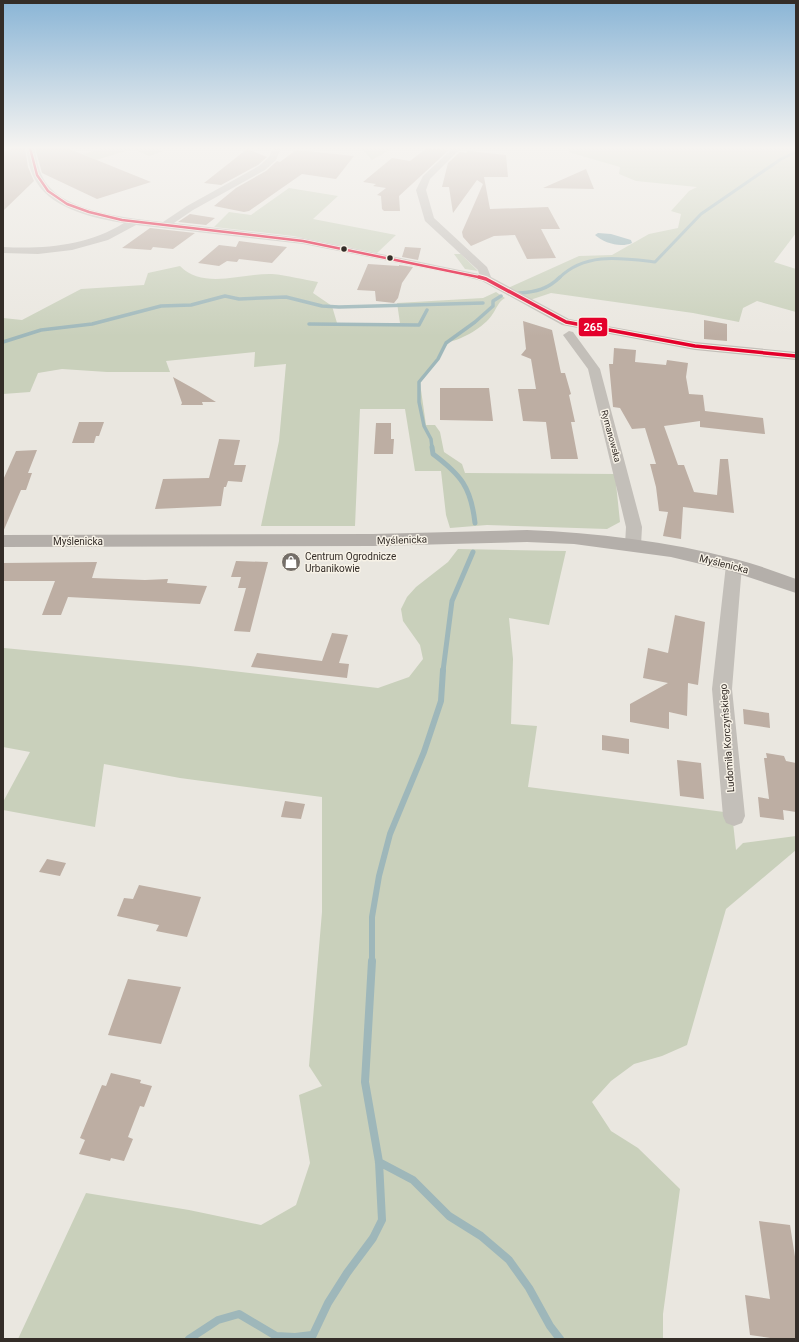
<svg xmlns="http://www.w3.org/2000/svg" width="799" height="1342" font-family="Roboto,sans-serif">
	<rect width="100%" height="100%" fill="#eae7e0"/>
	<!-- green -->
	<path fill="#c9d0bb" d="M105,148H156L164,151L149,156L133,149L96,160L83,154Z
		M361,148H393L372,160Z
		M567,148H796V233L774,262L796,269V312L757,301L743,308L739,322L693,313L551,293L530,300L508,288L579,256L612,255L649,234L678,228L681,214L671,211L689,191L697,187L636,181L619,174L620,167L568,152L571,151Z
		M289,188L338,196L313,219L396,235L377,253L293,236L214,227L229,212L251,215Z
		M454,254H461L478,271L465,269Z
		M180,266C203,290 243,273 272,274C287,275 304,280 318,282L313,293L332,306L337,323H400L397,303L483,298L496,292L505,298C498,302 497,308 492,315C484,327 463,339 449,342L420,383L426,425H435L440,432L444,452L462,464L465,473L615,474L620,522L607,529L487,525L450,528L446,515L441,471H415L405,409H360L355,526H261L279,441L286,364L254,367L255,352L166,361L170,372H107L62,369L38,373L30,392L3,394V318L22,320L81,289L144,285L148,273Z
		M458,549L566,551L549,625L509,618L513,659L511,724L537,726L528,787L732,813L736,850L743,843L796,836V850L726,909L687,1045L662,1056L634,1064L611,1081L592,1102L611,1131L638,1148L680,1189L663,1314V1339H18L86,1193L189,1210L261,1225L296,1205L310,1163L299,1095L322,1086L309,1066L322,912V797L180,778L104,764L95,827L3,810V802L30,752L3,747L4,648L190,666L378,688L409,677L423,659L420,645L403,621L401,609L407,597L416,587L448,562Z"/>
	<!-- water -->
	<path fill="#9eb7ba" d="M598,233L611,234L631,240L632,243C620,248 604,243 595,235Z"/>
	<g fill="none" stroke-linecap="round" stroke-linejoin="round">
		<!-- stream-far4 -->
		<path stroke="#9eb7ba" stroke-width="3" d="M559,278C585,252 621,258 655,262L701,214L781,159L796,152"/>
		<!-- stream-far3 -->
		<path stroke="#9eb7ba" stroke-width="3.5" d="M519,293C536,292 548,289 560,277
			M309,324L419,325L427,310
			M3,342L41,330L92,324L161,306L191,305L225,296L239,299L286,297L322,306L339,307L483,303
			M432,448L431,439L424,426L419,402V382L438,359L446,343L475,322L493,306V301L501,296"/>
		<!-- stream-far2 -->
		<path stroke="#9eb7ba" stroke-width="5" d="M432,447L433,454C461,475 471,487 475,523
			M443,671L452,601L473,552"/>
		<!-- stream-far1 -->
		<path stroke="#9eb7ba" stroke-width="6" d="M372,962V917L379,876L390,834L424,752L441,701L443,670"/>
		<!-- stream -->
		<path stroke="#9eb7ba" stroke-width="8" d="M379,1162L413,1180L449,1216L481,1236L509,1260L529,1288L550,1326L560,1339
			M189,1339L218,1320L239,1314L276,1336L295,1337L312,1335
			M311,1339L328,1303L347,1273L373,1238L382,1220L379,1162L365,1082L372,961"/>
	</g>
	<!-- building -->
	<path fill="#bdaea3" d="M14,148H25L28,167L34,181L3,211V152Z
		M35,148H67L151,182L97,199L42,173Z
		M427,148L449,150L399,196L400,211H384L382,209L381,196L377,195L386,188L373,186L376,184L363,182L392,158L410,161Z
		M247,149L267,157L258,165L221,185L204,183Z
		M296,150L354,156L336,179L302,174L249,211L244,212L214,206L236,188L266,171L277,161L280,162Z
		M468,151L506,155L508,177H484L490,209L548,207L560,229H541L556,258L527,259L515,235L494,236L471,246L463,237L462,232L483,184L477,180L453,213L449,187H442L448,163L460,152L466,153Z
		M586,169L594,189L543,188Z
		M190,214L215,218L206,225L178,222Z
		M150,228L195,233L173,249L153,247L151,250L122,248Z
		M239,241L287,247L272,263L239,259L237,262L227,261L219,266L198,263L219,245L236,247Z
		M405,247L421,248L418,260L402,257Z
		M368,264L399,266V265L413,267L402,283L398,298L394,303L376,301L375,291L357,290Z
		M704,320L727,324V341L704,339Z
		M523,321L552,330L561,373H565L571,394L569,395L575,422H571L578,459H551L546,422L523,421L518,389H536L531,359L521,355L526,349Z
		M614,348L636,350L635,362L666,365L667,360L688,363L686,377L689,394L703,395L705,411L763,418L765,434L700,427V421L664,426L678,465H684L694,492L717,495L720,459H728L734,513L683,507L681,539L663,536L668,512L659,511L656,487L650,464H656L645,428L632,429L620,408L613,407L609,364H613Z
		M173,377L198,391L216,402H202L203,405H181L182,403Z
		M440,388H489L493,421L440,420Z
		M79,422H104L99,436H96L94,443H72Z
		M376,423H391V439H394L393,454H374Z
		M219,439L240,440L234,465H246L242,482L228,481L226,487H224L221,506L155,509L163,479L209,478Z
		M37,450L28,473H32L26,490H21L3,532V480L16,451Z
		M236,561L268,562L250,632L234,631L246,588H238L241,577H231Z
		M97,562L92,578L145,580L168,579L167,583L207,586L200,604L68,597L61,615H42L55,581H3V563Z
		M675,615L705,622L698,685L688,683L687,716L669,712V729L630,722V704L668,683L643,678L648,648L668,653Z
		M332,633L348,635L339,663L349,664L347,678L251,667L257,653L322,661Z
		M743,709L769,713L770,728L744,724Z
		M602,735L629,739V754L602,750Z
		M766,753L784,756L786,761L796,763V812L783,810L784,820L760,817L758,797L769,799L764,758H767Z
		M677,760L701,763L704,799L680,796Z
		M285,801L305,804L301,819L281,817Z
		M47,859L66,863L60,876L39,872Z
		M139,885L201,897L187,937L156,931L159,925L117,916L124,898L133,899Z
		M128,979L181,987L161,1044L108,1035Z
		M111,1073L141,1080L140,1083L152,1086L144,1107L140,1106L128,1137L133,1139L124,1161L111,1158L110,1161L79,1154L85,1140L80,1138L102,1085L106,1086Z
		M759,1221L790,1225L796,1263V1339H777L750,1335L745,1295L770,1299Z"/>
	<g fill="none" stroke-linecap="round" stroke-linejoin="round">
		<!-- street -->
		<path fill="#c3bfb9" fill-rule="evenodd" d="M26,148H34C37,160 39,173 46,183C68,213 129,218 163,222L187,206L259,166L269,157L273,148H281L276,160L265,170L193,210L174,223L303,238L479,274L478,270L425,221L416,190L423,176L453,148H461L430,179L426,190L434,218L487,267L491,277L569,319L695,342L796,352V360L695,350L562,325L482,281L459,275L303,244L136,225L108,240L72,250L38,254L3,253V247C45,249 87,246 124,223C96,219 53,209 37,183C30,173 28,160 26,148Z
			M569,331L573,332L600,369L642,527L641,545L639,549L633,550L627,549L625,545L626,527L588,369L563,335Z
			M734,559L740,561L742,565L732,689L745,816L742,823L734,826L726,823L723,816L712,689L726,565L728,561Z"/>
		<!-- secondary -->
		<path fill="#b4afaa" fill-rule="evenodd" d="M527,530C597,533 667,541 735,559C756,564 776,572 796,579V593L730,571L671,557L574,544L527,542L373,546L3,547V535L373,534Z"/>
		<defs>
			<path id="bus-1-far1" d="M30,148L37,175L48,191L67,204L89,212L122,220L303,241L483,278"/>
			<path id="bus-1" d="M479,277L486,279L566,322L695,346L796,356"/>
		</defs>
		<!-- bus-1-far1 casing -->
		<use href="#bus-1-far1" stroke="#f7f2e7" stroke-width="4"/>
		<!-- bus-1 casing -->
		<use href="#bus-1" stroke="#f7f2e7" stroke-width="5.5"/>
		<!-- bus-1-far1 -->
		<use href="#bus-1-far1" stroke="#e4002b" stroke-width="2.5"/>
		<!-- bus-1 -->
		<use href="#bus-1" stroke="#e4002b" stroke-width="3.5"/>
	</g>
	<!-- sky -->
	<linearGradient id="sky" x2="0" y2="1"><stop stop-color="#8ab5d6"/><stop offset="0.44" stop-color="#f6f4f1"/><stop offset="1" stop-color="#f6f4f1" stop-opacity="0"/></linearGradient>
	<rect width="799" height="336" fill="url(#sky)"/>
	<!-- icons -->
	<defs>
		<symbol id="shop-disc" viewBox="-11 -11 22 22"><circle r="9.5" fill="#746e68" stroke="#f7f2e7"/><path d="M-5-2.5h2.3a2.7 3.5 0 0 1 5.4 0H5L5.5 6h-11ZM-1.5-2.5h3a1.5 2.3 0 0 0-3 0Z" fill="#fff"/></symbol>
	</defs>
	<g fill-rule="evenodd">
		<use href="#shop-disc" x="280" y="551" width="22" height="22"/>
	</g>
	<!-- markers -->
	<g fill="#342d28" stroke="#f7f2e7" stroke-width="1.5">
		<circle cx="344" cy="249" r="3.5"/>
		<circle cx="390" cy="258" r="3.5"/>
	</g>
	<g text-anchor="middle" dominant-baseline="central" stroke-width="3" stroke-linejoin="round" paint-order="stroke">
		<!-- far-street labels -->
		<g font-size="9" fill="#342d28" stroke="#f7f2e7">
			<text transform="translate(611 436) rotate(75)">Rymanowska</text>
		</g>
		<!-- street labels -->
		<g font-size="10" fill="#342d28" stroke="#f7f2e7">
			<text transform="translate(402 540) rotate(-2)">Myślenicka</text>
			<text x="78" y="541">Myślenicka</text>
			<text transform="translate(724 564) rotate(14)">Myślenicka</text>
			<text transform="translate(727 738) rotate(-94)">Ludomiła Korczyńskiego</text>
		</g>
		<!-- poi labels -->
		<g font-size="10" fill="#342d28" stroke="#f7f2e7" text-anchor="start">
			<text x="305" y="556">Centrum Ogrodnicze<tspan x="305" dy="12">Urbanikowie</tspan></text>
		</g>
	</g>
	<rect stroke="#f7f2e7" stroke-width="1.5" x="578" y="317" width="30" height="20" rx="4" fill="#e4002b"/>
	<g font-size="11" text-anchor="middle" font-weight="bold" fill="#fff">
		<text x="593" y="331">265</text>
	</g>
	<!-- border -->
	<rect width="799" height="1342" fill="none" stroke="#342d28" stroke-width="8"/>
</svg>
